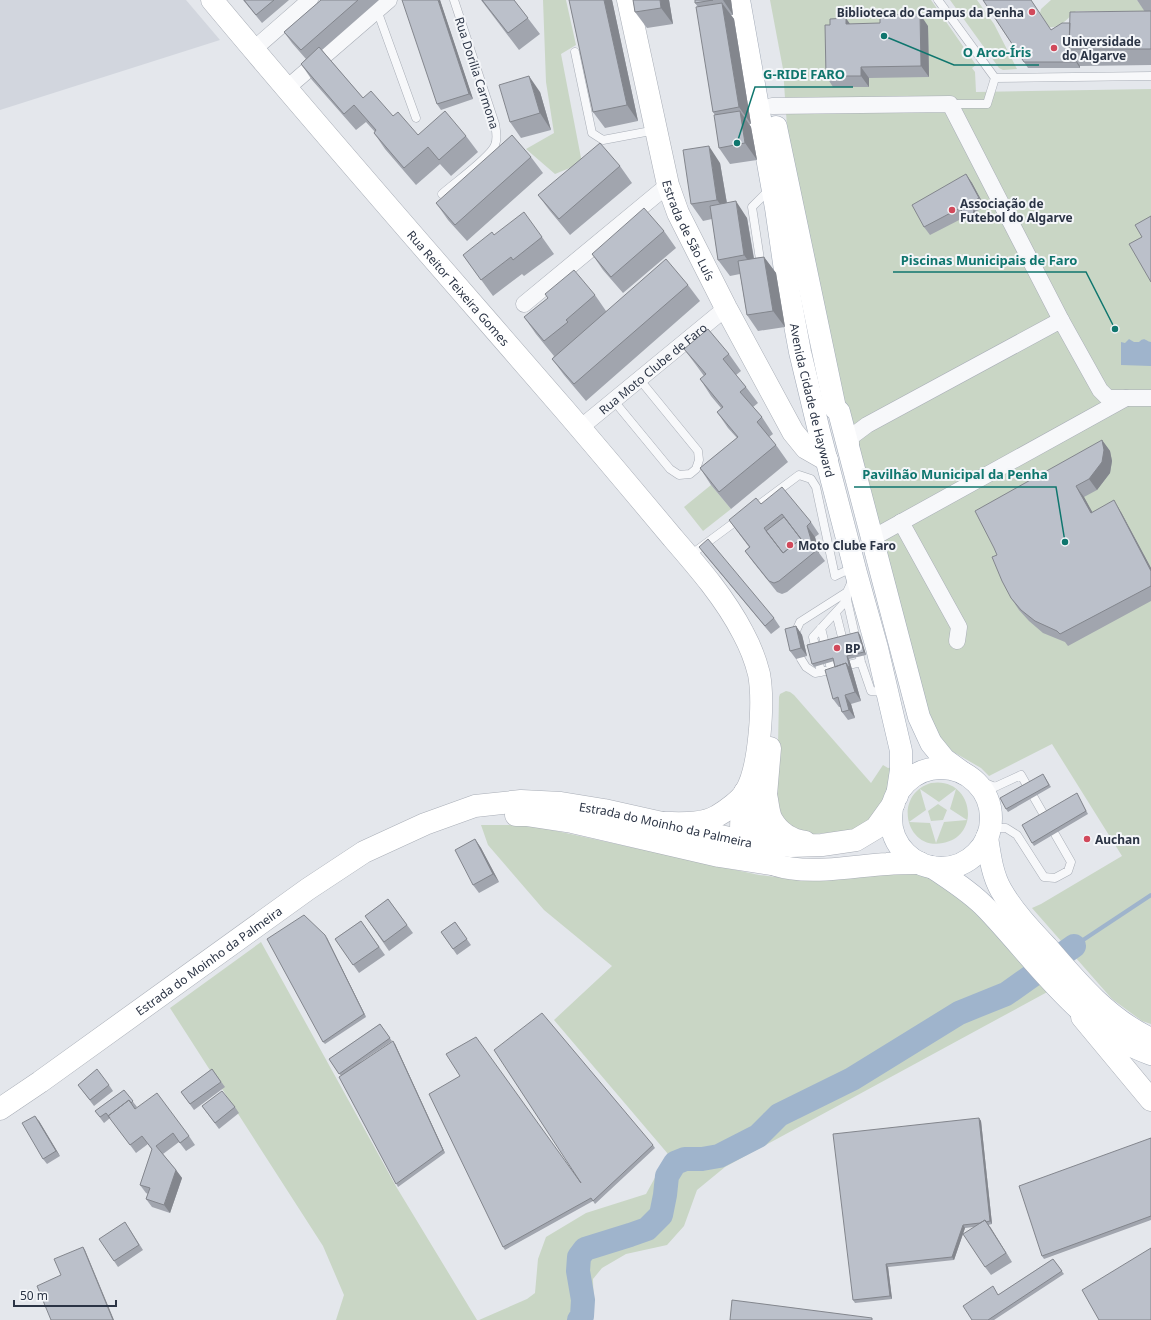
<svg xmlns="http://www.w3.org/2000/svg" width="1151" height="1320" font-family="'Noto Sans',sans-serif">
	<rect width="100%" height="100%" fill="#e4e7ec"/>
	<!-- built -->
	<path fill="#d2d6de" d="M0,0H186L220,40L0,110Z"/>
	<!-- green -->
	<path fill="#c9d6c5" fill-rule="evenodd" d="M543,0H566L576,45L561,54L582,163L555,174L526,149L554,133L546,82Z
		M770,0H931L976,65L972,68L975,72L976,92L1151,89V1024L1142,1021L1112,999L1032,908L1041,904L1122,856L1052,744L989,776L981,768L950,750L932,726L844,401L787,127L783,69Z
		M950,0H977L994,24L1017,69L1003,70L999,68Z
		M1051,0H1137L1145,11H1076C1069,17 1060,29 1049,27L1040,13L1041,9Z
		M711,485L731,509L703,531L684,507Z
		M786,691L790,692L794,695L871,783L883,765L888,768L894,767L885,806L862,826L847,831L815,834H808L786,824L775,802L778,745L779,697L780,694Z
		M931,783C972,776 983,835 943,843C906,851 892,795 931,783ZM920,789L939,802L956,789L950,809L967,820L944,822L936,843L930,823L909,822L926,810Z
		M938,804L947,810L943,820L931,821L928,811Z
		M481,825H529L759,875L792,879L918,873L930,877L959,893L1051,990L725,1167L697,1190L684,1226L667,1245L626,1254L602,1268L593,1279C593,1291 596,1309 588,1320H479L527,1299L535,1293L538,1259L546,1237L586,1213L646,1194L668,1154L554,1020L612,966L544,910L488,845Z
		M261,942L397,1188L477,1320H336L344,1295L323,1246L170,1008Z"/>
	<!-- water -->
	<path fill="#9fb4cc" d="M1129,339L1134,342H1139C1145,336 1146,342 1151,342V366L1121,365V342L1125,343Z"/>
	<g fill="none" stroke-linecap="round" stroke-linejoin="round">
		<!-- stream -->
		<path stroke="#9fb4cc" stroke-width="4" d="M1074,946L1151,895"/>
		<!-- river -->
		<path stroke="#9fb4cc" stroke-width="24" d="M579,1320L582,1316L583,1300L578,1271L579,1257L585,1249L630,1235L647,1229L661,1215L665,1195L667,1176L675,1163L685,1159H702L719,1156L758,1136L779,1115L852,1079L959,1013L1006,994L1074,946"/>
		<defs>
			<path id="lane" d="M938,0L995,78L1151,76
				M377,10L416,118
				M575,52L592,133L603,140L656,130
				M950,104H987L995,78
				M442,194C453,184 491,157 495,145C498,138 496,131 495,124L454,0
				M761,266L752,207L770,189
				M614,401L670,469L679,475L690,474L696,469L699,460L698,451L640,380
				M752,510L799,475L811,479L816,487L835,576L854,567
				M689,556L739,519
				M853,579L847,592V600L861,662L871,691L884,692L886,694
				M836,613L844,645
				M821,628L831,669
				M796,636V631L800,622L847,592
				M801,659L806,667L815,673L825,671
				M840,667L861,662
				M821,672L813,637L847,600
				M970,777L995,787L1021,775L1071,862L1068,871L1055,878L1044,877L1017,835L1006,828H990"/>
			<g id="street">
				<path d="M254,49L310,0"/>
				<path d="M287,88L389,0"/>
				<path d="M772,106L950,104L1061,320"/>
				<path d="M524,304L668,185"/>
				<path id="s1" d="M580,428L726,308"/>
				<path d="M851,452V437L867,425L1061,320L1100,390L1108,398H1151"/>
				<path d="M901,522L959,627L957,641"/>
				<path d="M871,537L878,535L1126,398"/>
			</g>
			<g id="secondary">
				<path id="s2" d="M212,0C327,138 446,273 563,408C600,451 636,494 672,537C698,567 725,598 743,633C749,644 756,662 759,674C764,701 760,767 746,791C741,800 726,811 717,816C702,825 680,823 664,823"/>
				<path id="s3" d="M628,0L668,185L678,213L726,308L793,432L806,448L827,460"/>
				<path d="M745,792C744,802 739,826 742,835C763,887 844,866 887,864C898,863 909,863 920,863"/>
				<path d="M766,795C768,802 768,813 772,820C779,832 791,840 805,842"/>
				<path d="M516,815H526L572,822L719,856L778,865"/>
				<path d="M737,848L745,844L755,835L759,826L766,795L770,748"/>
				<path d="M1082,1017L1151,1100"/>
				<path id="s4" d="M0,1109L40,1082L308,889L364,852L425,824L475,806L521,801L561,803L604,810L747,842L791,846L822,845L856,840L876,828L894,803"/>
			</g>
			<g id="primary">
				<path id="s5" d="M739,0L776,208L786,277L800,352L819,431L856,573L877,648L901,751V770L897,796"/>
				<path d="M776,127L835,408L839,412L919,717L931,743L944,759L963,773"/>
				<circle cx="941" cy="818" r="50"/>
				<path d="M987,837C990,856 992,874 1001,890C1013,911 1031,930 1047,947C1077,982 1108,1019 1151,1039"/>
				<path d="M932,867C951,880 971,892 987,909C1036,960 1081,1030 1151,1054"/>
			</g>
		</defs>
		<!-- lane casing -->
		<use href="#lane" stroke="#a9aeb7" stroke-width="9"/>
		<!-- street casing -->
		<use href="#street" stroke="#a9aeb7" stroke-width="17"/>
		<!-- secondary casing -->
		<use href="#secondary" stroke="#a9aeb7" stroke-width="23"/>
		<!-- primary casing -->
		<use href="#primary" stroke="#a3abb8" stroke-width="23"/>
		<!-- lane -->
		<use href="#lane" stroke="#f7f8fa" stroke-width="8"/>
		<!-- street -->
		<use href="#street" stroke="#f7f8fa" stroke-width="16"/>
		<!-- secondary -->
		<use href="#secondary" stroke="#fff" stroke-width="22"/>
		<!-- primary -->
		<use href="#primary" stroke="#fff" stroke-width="22"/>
	</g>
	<!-- wall -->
	<path fill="#a1a5ae" d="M243,0H289L262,23Z
		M321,0H379L322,50L363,98L393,116L418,135L466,136L478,152L451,176L440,164L416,185L385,149L374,133L375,132L366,122L356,130L312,80L301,64L306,59L292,43L284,32Z
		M440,0L473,99L441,110L437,104Z
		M481,0H514L540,34L519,50Z
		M569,0H612L638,121L605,128L593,112Z
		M633,0H669L673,24L647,28L635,12Z
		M695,0H731L733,15H731L734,19L751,124H749L751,127L757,160L730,164L719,148L715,115L713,112L698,7L695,3Z
		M983,0L1051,30L1070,23L1145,12L1137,0H1151V65L1080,66V68H1028Z
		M850,24L928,26L929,77L869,78V87H833L826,76Z
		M540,92L551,130L521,138L510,122Z
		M531,157L543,173L467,241L448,220L436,203Z
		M720,163L727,203L747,218L754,258L764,257L776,273L785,327L758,331L747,315L740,274L730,276L718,260L712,219L703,221L691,204Z
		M620,166L632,183L570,235L550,211L538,195Z
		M966,174L972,183L985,207L975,212L980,218L979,223H970L965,217L930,235L924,227Z
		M664,231L676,248L623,293L603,270L592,254Z
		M494,235L542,237L554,254L524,276L522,274L493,296L463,255Z
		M688,285L700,301L586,401L564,375L552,359L554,356L536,334L524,317L548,298L545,294L595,295L606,311Z
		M684,349L729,354L741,371L736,375L746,387L758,403L753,407L762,417L773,434L769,437L776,445L788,462L731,509L711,485L700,468L737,438L728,428L717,412L721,408L711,396L700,379L704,376L696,365Z
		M1102,440L1110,451L1112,461L1110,473L1097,490L1084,497L1092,512H1121L1151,568V601L1068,646L1065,642L1043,633L1029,621L1019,610L1011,598L997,555Z
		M761,504L811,522L819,534L815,537L819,553L825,561L787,592L782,594L777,592L753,562L745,551L749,547L737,531L729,520Z
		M699,547L774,618L780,627L771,634L705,555Z
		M796,626L802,635L807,656L796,659L790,651Z
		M860,635L866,655L849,659L861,701L851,704L855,718L848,720L842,712L841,707H839L833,699L835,667L834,661L814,667L812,664Z
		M1045,777L1051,787L1008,812L1006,809Z
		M1077,793L1088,814L1034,846L1032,843Z
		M475,839L481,848L499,882L479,893L473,885Z
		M388,899L413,933L389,951L365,916Z
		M361,921L385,955L359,973L335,939Z
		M455,922L471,945L457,955L441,932Z
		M327,938L366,1017L325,1044L323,1042Z
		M380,1024L392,1041L359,1063L395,1044L445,1153L398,1187L341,1076L329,1059Z
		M212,1069L225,1087L194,1110L181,1092Z
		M78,1085H109L113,1091L94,1106Z
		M124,1090L137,1107L135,1109L189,1136L195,1145L186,1151L179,1142L163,1154L176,1170L182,1178L170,1213L152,1207L146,1199L148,1194L146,1193L140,1185L152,1150L148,1144L136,1153L110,1118L104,1123L95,1111Z
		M202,1106L235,1107L239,1113L219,1129Z
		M979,1118L981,1121L992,1224L988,1225L1012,1262L991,1275L985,1267L974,1227L965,1228L954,1260L888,1267L892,1299L855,1303L853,1300Z
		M39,1121L60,1156L47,1164L43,1159Z
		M1151,1138V1220L1044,1259L1042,1256Z
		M653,1145L655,1148L595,1204L593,1201L505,1250L503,1247L581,1183Z
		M129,1228L143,1250L118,1267L114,1261Z
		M1053,1259L1064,1274L994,1320H972L998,1295Z"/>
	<!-- shaded-wall -->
	<path fill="#83868d" d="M438,0H440L473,99L469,94Z
		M604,0H612L638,121L627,105Z
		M660,0H669L673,24L661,8Z
		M723,0H731L733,15Z
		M722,3L734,19L751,124L739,107Z
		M920,14L928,26L929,77L921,66Z
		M846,18L854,30L846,24Z
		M1076,60L1080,66V68L1076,62Z
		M861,67L869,78V87L861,76Z
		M529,76L540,92L551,130L540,113Z
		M740,111L751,127L757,160L745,143Z
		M709,146L720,163L729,216L717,200Z
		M966,174L972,183L985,207L979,198Z
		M736,201L747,218L756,272L744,255Z
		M974,210L980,218L979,223L973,214Z
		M764,257L776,273L785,327L773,311Z
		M1102,440L1110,451L1112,461L1110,473L1097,490L1089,479Z
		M1076,486L1084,497L1099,524L1091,513Z
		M1114,500L1121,512L1151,568V571Z
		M807,526L815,537L819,553L812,543Z
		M796,626L802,635L807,656L801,648Z
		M858,632L860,635L866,655L864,652Z
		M847,656L849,659L861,701L855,692L846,663Z
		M845,695L851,704L855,718L849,710Z
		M475,839L481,848L499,882L493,874Z
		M325,935L327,938L366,1017L364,1014Z
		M393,1041L395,1044L445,1153L443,1150Z
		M35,1116L39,1121L60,1156L56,1151Z
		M979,1118L981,1121L992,1224L990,1221Z
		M176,1170L182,1178L170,1213L164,1205Z
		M985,1220L991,1228L1012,1262L1006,1253Z
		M963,1225L965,1228L954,1260L952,1257Z
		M83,1247L85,1250L114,1320H113Z
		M886,1264L888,1267L892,1299L890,1296Z"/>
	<!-- building -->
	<path fill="#bbc0ca" stroke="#83868d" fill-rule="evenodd" d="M244,0H274L256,15Z
		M321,0H358L301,50L284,32Z
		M402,0H438L469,94L437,104Z
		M482,0H514L528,18L508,33Z
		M569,0H604L627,105L593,112Z
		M633,0H660L661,8L635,12Z
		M695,0H713L695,3Z
		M983,0H1031L1051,30L1062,23H1070L1069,49L1076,60V62H1024Z
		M722,3L739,107L713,112L696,7Z
		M1151,11V49H1069L1070,12Z
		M920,14L921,66L861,67V76H826L825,25H830V19L846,18V24L880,23V15Z
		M319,47L363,98L371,91L393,116L398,112L418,135L445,111L466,136L439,160L428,147L404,168L374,133L376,130L354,105L344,114L301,64Z
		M529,76L540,113L510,122L499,85Z
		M740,111L745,143L719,148L714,115Z
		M512,135L531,157L455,225L436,203Z
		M600,143L620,166L559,219L538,195Z
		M709,146L717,200L691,204L683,150Z
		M966,174L979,198L967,205L969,208H971L974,210L973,214L964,215L960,208L924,227L912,205Z
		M736,201L744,255L718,260L710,206Z
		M644,208L664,231L611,277L592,254Z
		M524,212L542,237L513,260L511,257L481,280L463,255L492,232L494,235Z
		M1151,216V282L1129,244L1142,237L1135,225Z
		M764,257L773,311L747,315L738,261Z
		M666,259L688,285L574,384L552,359Z
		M574,270L595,295L566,320L568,322L544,341L524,317L548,298L545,294Z
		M708,329L729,354L723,359L746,387L740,392L762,417L757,422L776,445L719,492L700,468L738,437L717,412L723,407L700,379L706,374L684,349Z
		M1102,440L1104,450L1102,462L1089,479L1076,486L1091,513L1114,500L1151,571V586L1060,634L1057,631L1035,621L1021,610L1011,598L1002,581L992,557L997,555L994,548L975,511Z
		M782,487L811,522L807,526L812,543L817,550L779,581L774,583L769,581L745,551L750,547L729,520L756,498L761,504ZM782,514L801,539L783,553L764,528Z
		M784,517L801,539L783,553L766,531Z
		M708,539L774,618L765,626L699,547Z
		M796,626L801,648L790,651L785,629Z
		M858,632L864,652L847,656L850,669L846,663L835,667L833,658L812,664L807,645Z
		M846,663L855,692L845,695L849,710L842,712L838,697L833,699L825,670Z
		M1043,774L1049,785L1006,809L1000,798Z
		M1077,793L1086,811L1032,843L1022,825Z
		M475,839L493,874L473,885L455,850Z
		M388,899L407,925L384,942L365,916Z
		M304,915L325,935L364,1014L323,1042L267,939Z
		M361,921L379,947L353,965L335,939Z
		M455,922L467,939L453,949L441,932Z
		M542,1013L653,1145L593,1201L591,1198L503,1247L429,1094L460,1076L446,1054L476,1037L581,1183L494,1050Z
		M380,1024L390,1038L339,1074L329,1059Z
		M393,1041L443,1150L396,1184L339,1077Z
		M97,1069L109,1085L90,1100L78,1085Z
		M212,1069L221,1082L190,1104L181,1092Z
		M124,1090L133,1101L131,1103L129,1100L108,1116L110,1118L106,1113L100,1117L95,1111Z
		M222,1091L235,1107L215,1123L202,1106Z
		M157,1093L189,1136L180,1143L173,1133L156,1146L176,1170L164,1205L146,1199L150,1188L140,1185L152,1149L142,1136L130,1145L108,1116L129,1100L135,1109Z
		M35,1116L56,1151L43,1159L22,1123Z
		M979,1118L990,1221L986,1222L985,1220L980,1223L963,1225L952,1257L886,1264L890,1296L853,1300L833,1134Z
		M1151,1138V1216L1042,1256L1019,1186Z
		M985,1220L1006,1253L985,1267L963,1234Z
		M125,1222L139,1245L114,1261L99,1239Z
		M83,1247L113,1320H51L37,1286L61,1275L54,1259Z
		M1151,1248V1320H1099L1082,1290Z
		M1053,1259L1062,1271L988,1320H972L963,1306L993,1286L998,1295Z
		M732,1300L872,1318V1320H730Z"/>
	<!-- markers -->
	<g fill="#d1495b" stroke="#f4f6f9" stroke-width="1.5">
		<circle cx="1032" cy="12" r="4"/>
		<circle cx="1054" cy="48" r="4"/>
		<circle cx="952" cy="210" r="4"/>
		<circle cx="790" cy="545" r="4"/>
		<circle cx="837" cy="648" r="4"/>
		<circle cx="1087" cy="839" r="4"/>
	</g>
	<g text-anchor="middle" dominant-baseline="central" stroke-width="4" stroke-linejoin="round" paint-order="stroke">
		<!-- poi labels -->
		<g font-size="12" font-weight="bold" fill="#2b3445" stroke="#f4f6f9" text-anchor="start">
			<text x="1024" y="12" text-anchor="end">Biblioteca do Campus da Penha</text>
			<text x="1062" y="41">Universidade<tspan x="1062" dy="14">do Algarve</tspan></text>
			<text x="960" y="203">Associação de<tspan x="960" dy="14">Futebol do Algarve</tspan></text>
			<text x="798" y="545">Moto Clube Faro</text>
			<text x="845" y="648">BP</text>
			<text x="1095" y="839">Auchan</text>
		</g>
		<!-- street labels -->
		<g font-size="12" fill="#2b3445" stroke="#f4f6f9">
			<text transform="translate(477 73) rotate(72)">Rua Dorilia Carmona</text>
			<text stroke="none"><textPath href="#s3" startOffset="239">Estrada de São Luís</textPath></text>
			<text stroke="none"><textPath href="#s2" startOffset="379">Rua Reitor Teixeira Gomes</textPath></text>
			<text stroke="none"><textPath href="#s1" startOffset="94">Rua Moto Clube de Faro</textPath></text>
			<text stroke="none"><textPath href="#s5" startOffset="407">Avenida Cidade de Hayward</textPath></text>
			<text stroke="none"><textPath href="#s4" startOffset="759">Estrada do Moinho da Palmeira</textPath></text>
			<text stroke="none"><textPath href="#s4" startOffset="256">Estrada do Moinho da Palmeira</textPath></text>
		</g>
	</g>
	<!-- callouts -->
	<path fill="none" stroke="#0f766e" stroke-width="1.5" d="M884 36L954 65H1039M737 143L755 87H853M1115 329L1086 272H893M1065 542L1056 487H854"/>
	<g fill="#0f766e" stroke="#f4f6f9" stroke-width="1.5">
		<circle cx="884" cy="36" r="4"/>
		<circle cx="737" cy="143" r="4"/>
		<circle cx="1115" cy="329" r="4"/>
		<circle cx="1065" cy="542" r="4"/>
	</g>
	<g font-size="13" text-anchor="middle" font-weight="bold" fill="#0f766e" stroke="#f4f6f9" stroke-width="4" stroke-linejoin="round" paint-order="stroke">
		<text x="997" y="57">O Arco-Íris</text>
		<text x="804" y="79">G-RIDE FARO</text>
		<text x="989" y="265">Piscinas Municipais de Faro</text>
		<text x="955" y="479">Pavilhão Municipal da Penha</text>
	</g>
	<!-- scale -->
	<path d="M14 1300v6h102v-6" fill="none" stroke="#2b3445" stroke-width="2"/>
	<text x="20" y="1300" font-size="12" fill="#2b3445" stroke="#f4f6f9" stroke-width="3" paint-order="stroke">50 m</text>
</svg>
